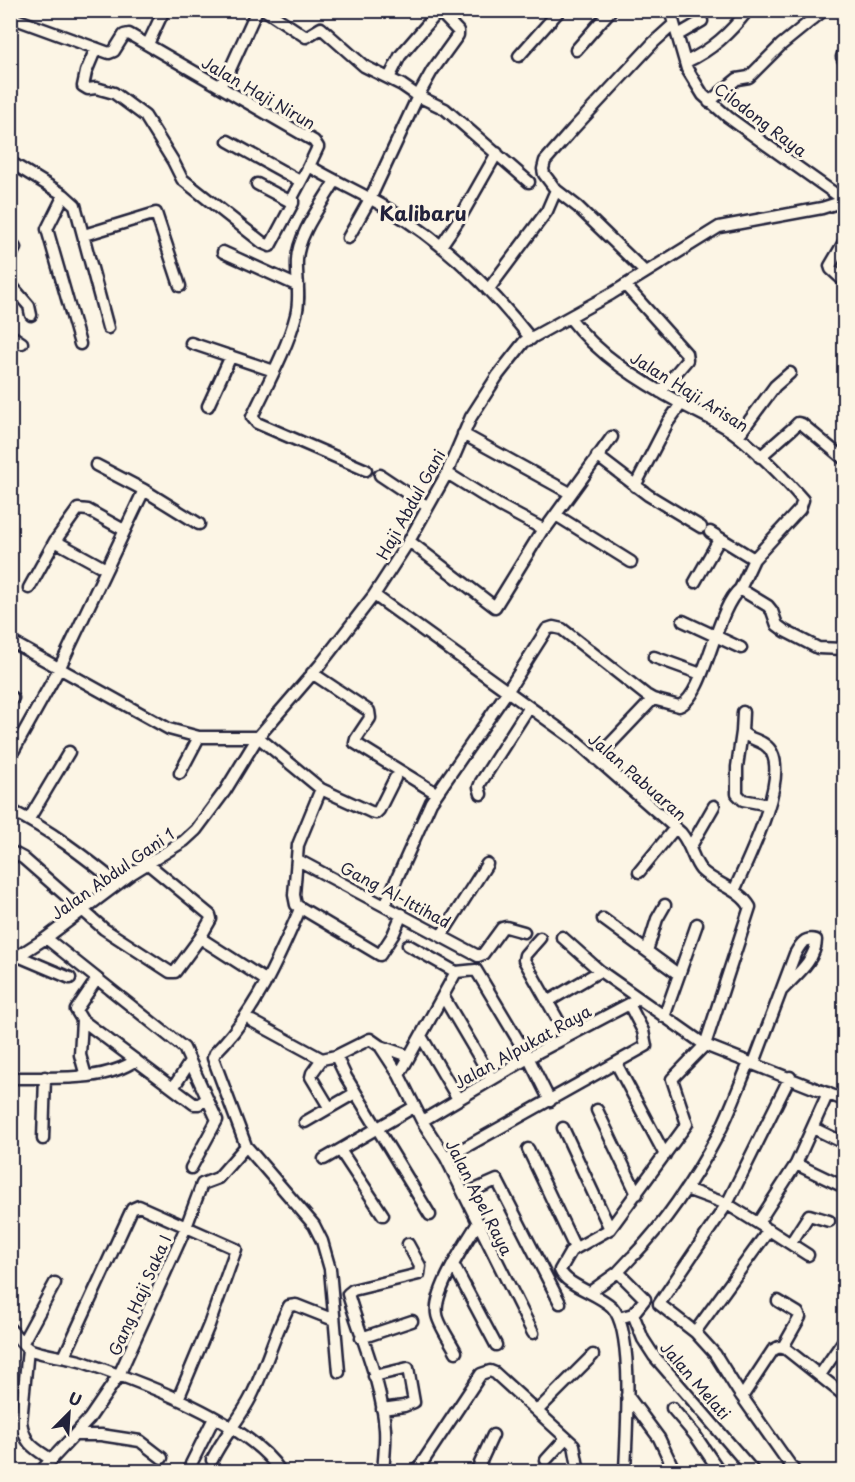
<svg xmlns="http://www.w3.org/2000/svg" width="855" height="1482" font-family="'Playpen Sans',sans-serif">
	<rect width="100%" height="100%" fill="#fcf5e5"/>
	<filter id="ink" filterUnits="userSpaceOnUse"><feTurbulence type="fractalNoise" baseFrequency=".0167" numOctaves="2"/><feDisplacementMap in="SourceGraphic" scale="12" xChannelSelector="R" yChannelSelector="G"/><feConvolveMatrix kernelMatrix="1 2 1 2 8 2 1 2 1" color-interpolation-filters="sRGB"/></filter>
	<g filter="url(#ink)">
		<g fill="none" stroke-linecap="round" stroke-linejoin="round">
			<defs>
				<path id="minor" d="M265,10L306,37L321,28L364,66L402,85L418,96L445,109L529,182
					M670,10L687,69L703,95L728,117L761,141L844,200
					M843,10L844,12
					M10,17L109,53L114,51L124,35L129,34L314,141L318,147L309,166C336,182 364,194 390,210C445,243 491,288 531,339
					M678,35L702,21
					M148,44L164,10
					M96,48L86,72L83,86L88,89L96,88L114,93L145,116L173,161L182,179L263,243L270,246L293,203
					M576,50L611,10
					M844,51L842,57L844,61
					M519,56L560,10
					M686,62C712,50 730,33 748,10
					M389,78L400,56L438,12
					M219,86L227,76L257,10
					M709,102L737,79L749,77L781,45L824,10
					M228,141L300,181
					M10,162L64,195L47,229L80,344
					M335,181C322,204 298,234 297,260C296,278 301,297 296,315C288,347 266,387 252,417L257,423L366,470
					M257,184L293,203V196L309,166
					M64,195L75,205L108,328
					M84,235L156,213L180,286
					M348,238L370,199L418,96L432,71L458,35V31L438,10
					M10,240L15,248L10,257
					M844,242L830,266L831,269L844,281
					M441,246L460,218L497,153
					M223,252L298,286
					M645,272L578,207L556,190L544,174L543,169L545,161L573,129L654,42L674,24
					M10,284L29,306L31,315
					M625,285L686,353L687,360L660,392
					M488,290L547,211L556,190
					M570,318C598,355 641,382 682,404C698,413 715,420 730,430C752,445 785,479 803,500L800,509L754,559L740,589L768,606L772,611L777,625L785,631L818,648L844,649
					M10,335L22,343
					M191,343L274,371
					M208,406L231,356
					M463,434L570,493
					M738,436L775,386L790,373
					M597,456L648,495L701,527
					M760,457L793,428L798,423L802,424L844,459
					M96,465L144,490L199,524
					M447,473L500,506L543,529L546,528L554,517H559L631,562
					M380,475L428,507
					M635,486L668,422L681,404
					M554,517L612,437
					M710,532L754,559
					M55,541L106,569
					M409,541L495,607L543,529
					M695,582L720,538
					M29,588L55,541L78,509L88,510L124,530
					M374,595L575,740L681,833C691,845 693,861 701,870C715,884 740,889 750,907L705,1045L672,1079L687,1124L610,1229L571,1251L560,1270C566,1286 598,1293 612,1307C635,1331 626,1436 625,1472
					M683,621L741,648
					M10,641L169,729L199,737H258
					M654,657L701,674
					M312,673L369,711L370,718L356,739L355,743L436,793
					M10,697L13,698
					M742,732L737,767V794L743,800L769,805
					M258,737L321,789L371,812L376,813L379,810L395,778
					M10,757L59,669L144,490
					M596,759L653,699
					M180,773L199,737
					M321,789L298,845L294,895L296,905L380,955L393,935L402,914
					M481,794L479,787L481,782L529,707
					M10,810C50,830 84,856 118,884
					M29,819L69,752
					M691,846L714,806
					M10,851L23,858L104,929L170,972H175L200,938
					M298,860L478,956L483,954L502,928L506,927L524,932
					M147,863L210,915L211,919L200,938L267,981
					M639,872L675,828
					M734,891C747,861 787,783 772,753C766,740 751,741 742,732L743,712
					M385,905L431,802L507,692L547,629L553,627L562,629L646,695L653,699L679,706C705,697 716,608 740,589
					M300,909C278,960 255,1013 215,1053L213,1058L246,1146L314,1225L322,1241L330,1269L339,1372
					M603,919L678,974
					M441,936L487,864
					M562,937L600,971L705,1045L844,1100
					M46,938L184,1048L217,1120L191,1168
					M540,938L525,955L524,960L567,1036
					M408,945L456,972
					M647,951L657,919L665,905
					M18,956L70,978
					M10,958L18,956L46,938L131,874L184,841L196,830L225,791L258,737L320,665L374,595L409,541L447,473L471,417L498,375L524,342L611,294L719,227L822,208L844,201
					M456,972L476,970L528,1057L550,1101
					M97,979L76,1010L82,1020L194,1104H199L207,1099
					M443,996L492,1079
					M547,1002L600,971
					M664,1017L697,924
					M82,1020L80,1055L86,1076
					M252,1021L322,1059
					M421,1036L458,1099
					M380,1046L399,1075L422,1121L446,1158L533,1333
					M336,1056L346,1077L430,1215
					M616,1063L665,1155
					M754,1063L795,954C800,945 804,937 816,940C816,960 795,976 782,990
					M399,1075L456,972
					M10,1078C50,1077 103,1083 136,1060
					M173,1088L190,1062
					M329,1107L311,1077L312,1073L322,1059L336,1056L370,1039L380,1046L409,1056
					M597,1110L637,1194
					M422,1121L540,1051L633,1002
					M305,1122L355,1093
					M563,1128L610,1229
					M813,1128L844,1143
					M43,1139L45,1077
					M528,1149L575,1248
					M340,1150L383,1215
					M446,1158L646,1046L643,1031L629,1004
					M324,1159L414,1107
					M796,1164L844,1187
					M686,1189L727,1204L764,1227
					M465,1194L497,1180L560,1303
					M758,1223L796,1164L828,1093
					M791,1243L809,1215L829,1221
					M634,1255C668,1220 695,1178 718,1135C730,1112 739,1086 749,1063
					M453,1264L496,1345
					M618,1272L645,1299L633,1314
					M590,1292L618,1272L632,1257
					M778,1301L798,1313L800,1317L783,1347
					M619,1318L633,1314L643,1339L654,1356L754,1472
					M10,1329C16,1335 23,1346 29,1349C41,1355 68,1357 83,1362C140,1382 247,1420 281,1472
					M695,1332L659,1304L727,1204L790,1077
					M361,1338L412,1321
					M23,1342L55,1283
					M28,1349L21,1422C25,1445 34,1448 52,1460
					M456,1352C451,1342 438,1324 437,1314C433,1292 466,1242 478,1223
					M64,1357L132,1209L139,1206L236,1249L209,1325L178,1399
					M820,1375L844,1340
					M374,1376L408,1368L414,1402L404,1406L382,1409
					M627,1395L659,1438L675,1472
					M742,1397L773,1350L779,1347L786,1349L844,1395
					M672,1408L695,1435L720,1472
					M537,1411L593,1355
					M10,1429L21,1422
					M75,1435H101L140,1441L162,1458
					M212,1460C223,1437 240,1419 251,1397C266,1367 274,1335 289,1306L296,1305L334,1320
					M546,1460L566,1438
					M191,1464L214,1418
					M40,1472L89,1419L119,1375L186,1227L202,1184L218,1178L246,1146
					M383,1472C384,1458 386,1443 385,1429C382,1383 361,1338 348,1294L353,1290L419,1274L420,1266L408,1244
					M416,1472L481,1374L490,1371L495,1373L574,1445L579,1472
					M476,1472L493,1435
					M795,1472L738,1391L715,1354L695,1332L769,1230L808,1255"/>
			</defs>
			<!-- minor casing -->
			<use href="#minor" stroke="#22223b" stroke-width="15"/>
			<!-- minor -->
			<use href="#minor" stroke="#fcf5e5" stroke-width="10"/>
		</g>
	</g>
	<g text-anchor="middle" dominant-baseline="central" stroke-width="6" stroke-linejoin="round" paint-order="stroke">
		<!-- street labels -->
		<g font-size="16" fill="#22223b" stroke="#fcf5e5">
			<text transform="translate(259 92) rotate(30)">Jalan Haji Nirun</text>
			<text transform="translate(761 119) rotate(37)">Cilodong Raya</text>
			<text transform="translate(690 391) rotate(32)">Jalan Haji Arisan</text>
			<text transform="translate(410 504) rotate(-61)">Haji Abdul Gani</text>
			<text transform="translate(638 776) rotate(41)">Jalan Pabuaran</text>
			<text transform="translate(112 873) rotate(-35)">Jalan Abdul Gani 1</text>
			<text transform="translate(396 894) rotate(28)">Gang Al-Ittihad</text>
			<text transform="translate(522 1046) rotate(-29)">Jalan Alpukat Raya</text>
			<text transform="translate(480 1197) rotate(63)">Jalan Apel Raya</text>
			<text transform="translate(139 1295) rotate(-66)">Gang Haji Saka I</text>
			<text transform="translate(696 1380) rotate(49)">Jalan Melati</text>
		</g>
		<!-- quarter labels -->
		<g font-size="20" font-weight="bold" fill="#22223b" stroke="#fcf5e5">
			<text x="423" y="213">Kalibaru</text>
		</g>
	</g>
	<!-- margin -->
	<rect width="855" height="1482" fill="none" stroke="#fcf5e5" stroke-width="36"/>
	<rect x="18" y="18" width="819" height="1446" fill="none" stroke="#22223b" stroke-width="2" filter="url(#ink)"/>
	<!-- north arrow -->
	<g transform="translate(69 1413) rotate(24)" stroke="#fcf5e5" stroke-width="4.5" paint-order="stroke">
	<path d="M0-4.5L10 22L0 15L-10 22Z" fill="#22223b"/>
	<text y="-9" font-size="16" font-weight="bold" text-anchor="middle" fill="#22223b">U</text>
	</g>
</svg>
